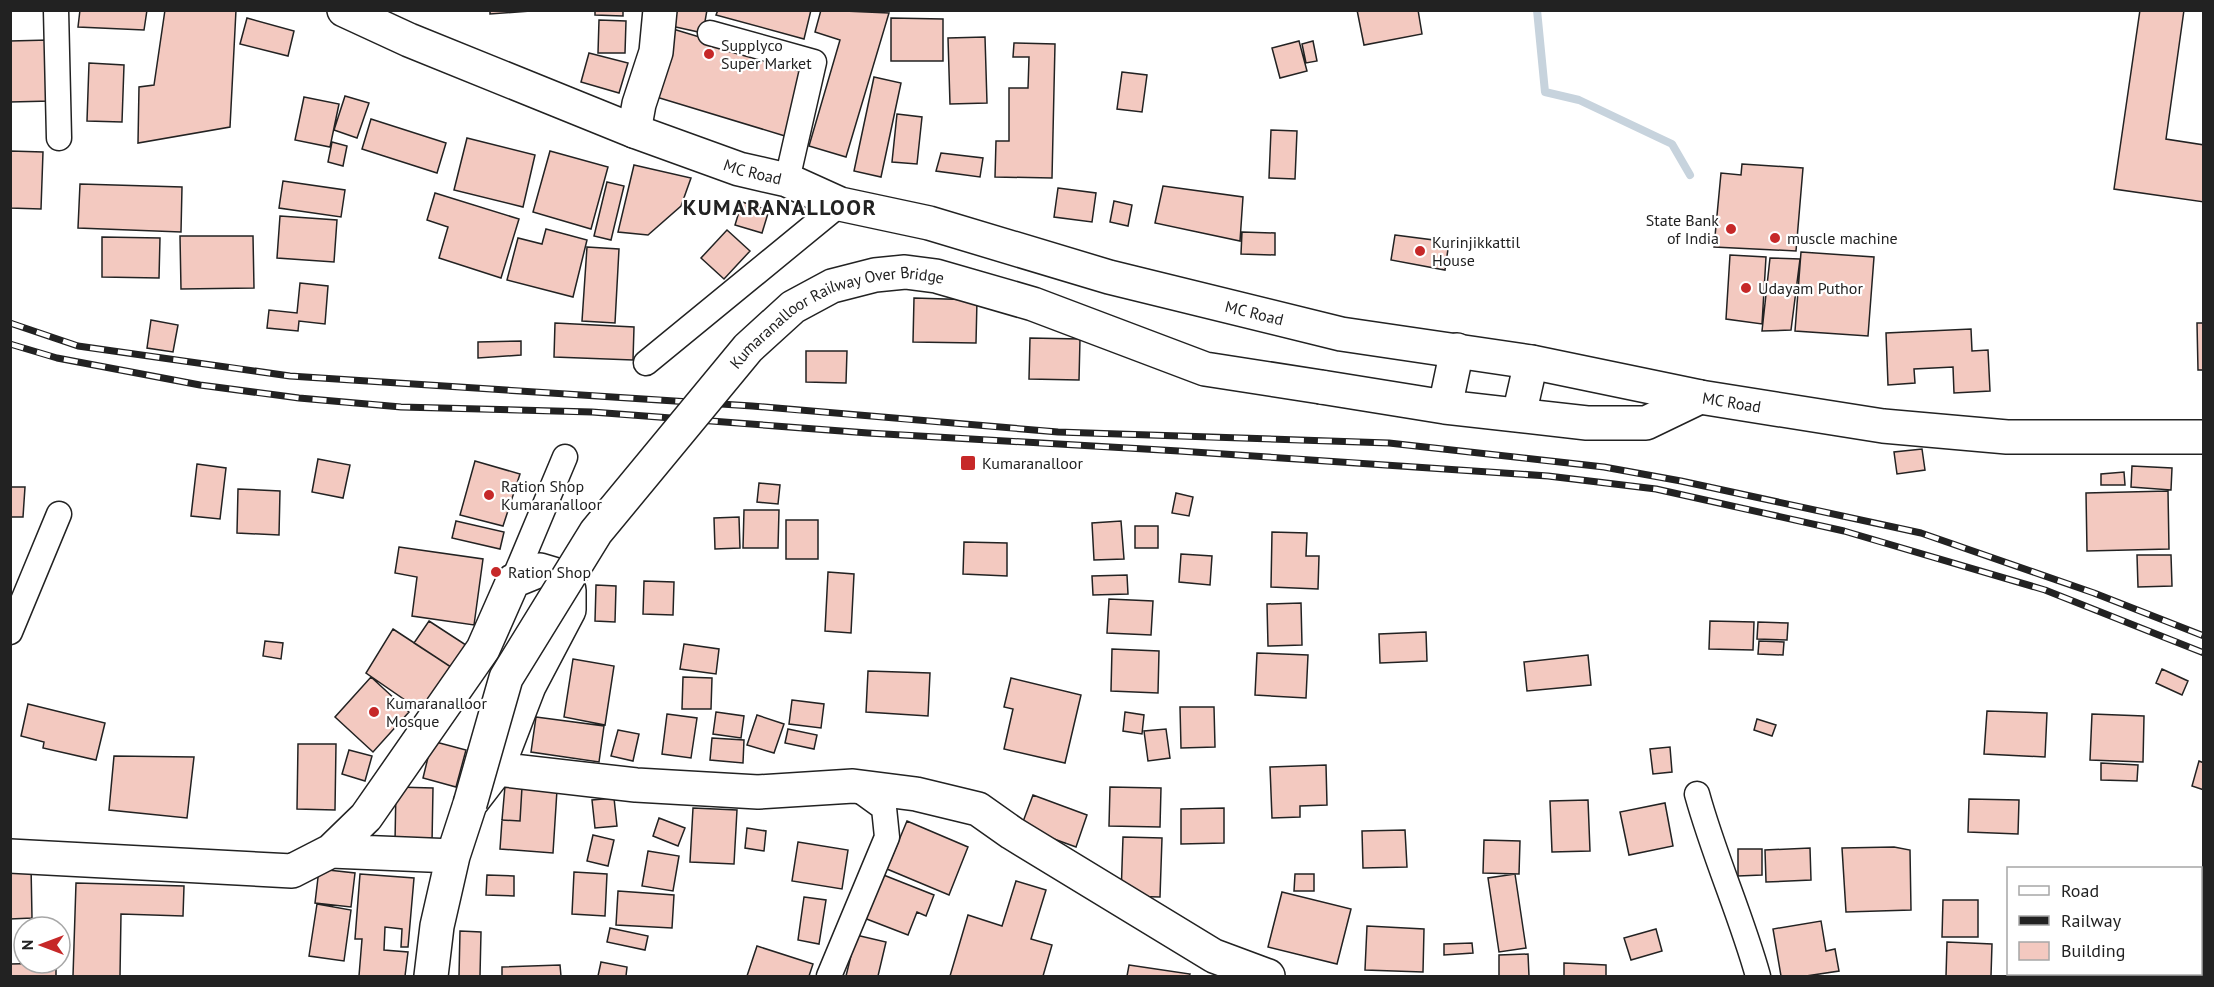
<svg xmlns="http://www.w3.org/2000/svg" width="2214" height="987" font-family="'PT Sans',sans-serif">
	<rect width="100%" height="100%" fill="#fff"/>
	<g fill="none" stroke-linecap="round" stroke-linejoin="round">
		<!-- stream -->
		<path stroke="#c7d3dd" stroke-width="8" d="M1537,10L1545,92L1579,100L1672,144L1690,175"/>
	</g>
	<!-- building -->
	<path fill="#f3c9c0" stroke="#222" stroke-width="1.5" d="M80,10H147L144,30L78,27Z
		M165,10H236L230,127L138,143L139,87L154,85Z
		M490,10H544L490,14Z
		M595,10H623V16L595,15Z
		M665,10H707L703,33L662,24Z
		M718,10H811L804,39L716,15Z
		M821,10L889,13L846,157L809,146L840,40L815,32Z
		M1357,10H1418L1422,34L1364,45Z
		M2140,10H2184L2166,139L2204,145V202L2114,189Z
		M247,18L294,31L288,56L240,44Z
		M891,18L943,19V61H891Z
		M599,20L626,21L625,53H598Z
		M673,29L805,69L785,136L653,96Z
		M985,37L987,103L950,104L948,38Z
		M49,40L51,101L10,102V41Z
		M1299,41L1307,71L1280,78L1272,48Z
		M1313,41L1317,61L1306,63L1302,44Z
		M1014,43L1055,44L1052,178L995,177L996,141H1009V88H1028L1029,57H1013Z
		M589,53L628,63L619,93L581,82Z
		M89,63L124,65L122,122L87,121Z
		M1122,72L1147,75L1142,112L1117,109Z
		M874,77L901,83L881,177L854,171Z
		M345,96L369,103L357,138L334,130Z
		M304,97L339,104L330,147L295,140Z
		M897,114L922,117L917,164L892,162Z
		M371,119L446,143L437,173L362,149Z
		M1271,130L1297,131L1295,179L1269,178Z
		M467,138L535,155L523,207L454,190Z
		M332,142L347,146L343,166L328,162Z
		M10,151L43,152L41,209L10,208Z
		M550,151L608,167L591,229L533,212Z
		M941,153L983,158L980,177L936,171Z
		M1742,164L1803,168L1796,251L1714,247L1721,173L1741,175Z
		M634,165L691,178L681,206L648,235L618,232Z
		M283,181L345,190L341,217L279,208Z
		M607,182L624,186L611,240L594,236Z
		M80,184L182,187L181,232L78,228Z
		M1163,186L1243,197L1240,241L1155,223Z
		M1058,188L1096,193L1092,222L1054,217Z
		M435,193L519,219L501,278L439,258L448,227L427,220Z
		M1114,201L1132,205L1128,226L1110,222Z
		M742,202L769,210L762,233L735,225Z
		M280,216L337,220L334,262L277,258Z
		M546,229L587,240L573,297L507,280L518,238L542,244Z
		M727,230L750,251L724,279L701,258Z
		M1242,232L1275,233V255L1241,254Z
		M1395,235L1449,242L1445,270L1391,260Z
		M180,236H253L254,288L181,289Z
		M102,237L160,238L159,278L102,277Z
		M587,247L619,249L615,323L582,321Z
		M1801,252L1874,257L1868,336L1795,331Z
		M1730,255L1766,257L1762,324L1726,319Z
		M1770,258L1800,259L1791,330L1762,331Z
		M300,283L328,286L325,324L299,321L298,331L267,328L269,310L297,313Z
		M914,298L977,300L976,343L913,342Z
		M151,320L178,325L173,352L147,348Z
		M555,323L634,327L633,360L554,357Z
		M2197,323H2204V370H2198Z
		M1971,329L1972,351L1988,350L1990,391L1954,393L1953,367L1914,369L1915,383L1888,385L1886,333Z
		M1030,338L1080,339L1079,380L1029,379Z
		M521,341V355L478,358V342Z
		M806,351H847L846,383L806,382Z
		M1922,449L1925,470L1897,474L1894,452Z
		M318,459L350,465L343,498L312,492Z
		M475,461L520,474L503,526L460,515Z
		M197,464L226,468L220,519L191,516Z
		M2132,466L2172,468L2171,490L2131,487Z
		M2124,472L2125,485H2101V474Z
		M759,483L780,485L778,504L757,502Z
		M10,487H25L23,517H10Z
		M238,489L280,491L279,535L237,533Z
		M2168,491L2169,549L2087,551L2086,493Z
		M1176,493L1193,497L1189,516L1172,513Z
		M744,510H779L778,548H743Z
		M739,517L740,548L715,549L714,518Z
		M786,520H818V559H786Z
		M456,521L504,532L500,549L452,538Z
		M1121,521L1124,559L1094,560L1092,523Z
		M1135,526H1158V548H1135Z
		M1272,532L1307,533L1306,556H1319L1318,589L1271,587Z
		M964,542L1007,543V576L963,574Z
		M399,547L483,559L474,625L412,616L417,577L395,573Z
		M1181,554L1212,556L1210,585L1179,582Z
		M2137,555H2171L2172,586L2138,587Z
		M828,572L854,574L851,633L825,631Z
		M1127,575L1128,594L1093,595L1092,576Z
		M644,581L674,582L673,615L643,614Z
		M596,585L616,586L615,622L595,621Z
		M1109,599L1153,601L1151,635L1107,633Z
		M1301,603L1302,645L1268,646L1267,604Z
		M429,621L469,647L454,669L414,643Z
		M1710,621L1754,622L1753,650L1709,649Z
		M1758,622L1788,623L1787,640L1757,639Z
		M393,629L454,669L421,711L366,673Z
		M1426,632L1427,661L1380,663L1379,634Z
		M265,641L283,643L281,659L263,656Z
		M1759,641L1784,642L1783,655L1758,654Z
		M684,644L719,649L716,674L680,669Z
		M1112,649L1159,651L1158,693L1111,691Z
		M1257,653L1308,655L1306,698L1255,695Z
		M1588,655L1591,685L1527,691L1524,662Z
		M573,659L614,666L605,725L564,717Z
		M2162,669L2188,681L2182,695L2156,683Z
		M868,671L930,673L928,716L866,712Z
		M371,677L409,712L373,752L335,717Z
		M683,677L712,678L711,709H682Z
		M1011,678L1081,695L1065,763L1004,749L1013,709L1004,707Z
		M792,700L824,704L821,728L789,724Z
		M28,704L105,723L96,760L43,748L44,742L21,736Z
		M1180,707H1214L1215,747L1181,748Z
		M1987,711L2047,713L2045,757L1984,754Z
		M716,712L744,716L741,738L713,734Z
		M1125,712L1144,715L1142,734L1123,731Z
		M667,714L697,718L691,758L662,754Z
		M2092,714L2144,716L2143,762L2090,760Z
		M757,715L784,724L774,753L747,745Z
		M536,717L604,726L599,762L531,752Z
		M1757,719L1776,725L1772,736L1754,730Z
		M788,729L817,735L814,749L785,743Z
		M1166,729L1170,758L1148,761L1144,731Z
		M618,730L639,734L633,761L611,756Z
		M712,738L744,740L743,763L710,760Z
		M432,741L466,750L456,787L423,778Z
		M298,744H336L335,810L297,809Z
		M1670,747L1672,772L1653,774L1650,749Z
		M349,750L372,756L365,781L342,774Z
		M114,756L194,757L187,818L109,810Z
		M2199,761L2204,763V790L2192,786Z
		M2101,763L2138,765L2137,781L2101,780Z
		M1326,765L1327,805L1300,806V817L1272,818L1270,767Z
		M505,786L522,787L520,821L502,820Z
		M396,787L433,788L432,843L395,842Z
		M522,787L557,790L553,853L500,849L502,820L520,821Z
		M1110,787L1161,788L1160,827L1109,826Z
		M1033,795L1087,815L1076,847L1021,827Z
		M614,798L617,826L595,828L592,800Z
		M1969,799L2019,800L2018,834L1968,832Z
		M1588,800L1590,851L1552,852L1550,801Z
		M1665,803L1673,846L1629,855L1620,812Z
		M693,808L737,810L734,864L690,862Z
		M1224,808V843L1181,844V809Z
		M659,818L685,828L678,846L653,836Z
		M907,821L968,847L949,895L887,869Z
		M747,828L766,831L764,851L745,848Z
		M1405,830L1407,867L1363,868L1362,831Z
		M593,835L614,840L608,866L587,861Z
		M1123,837L1162,838L1160,897L1121,896Z
		M1484,840L1520,841L1519,874L1483,873Z
		M798,842L848,850L842,889L792,881Z
		M1894,847L1910,850L1911,910L1846,912L1842,848Z
		M1810,848L1811,880L1766,882L1765,850Z
		M1738,849H1762V875L1738,876Z
		M648,851L679,856L673,891L642,886Z
		M31,865L32,918L10,919V866Z
		M319,869L355,873L351,907L315,903Z
		M574,872L607,874L605,916L572,914Z
		M360,874L414,878L408,947H401L402,929L385,927L384,950L408,952L405,976H359L362,939H355Z
		M881,874L934,895L926,916L917,912L908,935L864,918Z
		M1295,874H1314V891H1294Z
		M1515,874L1526,948L1499,952L1488,878Z
		M487,875L514,876V896L486,895Z
		M1016,881L1046,890L1031,939L1052,945L1043,976H950L968,915L1002,926Z
		M76,883L184,886L183,916L121,914L120,976H73Z
		M2200,887L2204,888V926L2200,924Z
		M618,891L674,895L672,928L616,925Z
		M1282,892L1351,909L1337,964L1268,947Z
		M804,897L826,900L819,944L798,940Z
		M1943,900H1978V937H1942Z
		M317,904L351,910L344,961L309,956Z
		M1821,921L1826,951L1835,949L1839,971L1806,976H1781L1773,929Z
		M1367,926L1424,929L1423,972L1365,970Z
		M610,928L648,936L645,950L607,942Z
		M1656,929L1662,951L1631,960L1624,938Z
		M460,931L481,932L480,976H459Z
		M856,935L886,942L878,976H846Z
		M1947,942L1992,944L1991,976H1946Z
		M1472,943L1473,953L1444,955V944Z
		M757,946L813,964L809,976H747Z
		M1528,954L1529,976H1499V955Z
		M601,962L627,967L626,976H598Z
		M56,963V976H10V964Z
		M1564,963L1606,965V976H1564Z
		M560,965L561,976H502V967Z
		M1129,965L1190,974L1189,976H1127Z
		M2016,974H2067V976H2016Z"/>
	<g fill="none" stroke-linecap="round" stroke-linejoin="round">
		<defs>
			<path id="street" d="M56,10L59,138
				M710,33L814,62L787,180
				M646,363L840,204
				M513,581L565,457
				M10,632L59,514
				M1697,794C1714,856 1741,915 1758,976
				M829,976L887,837L884,808L855,787"/>
			<path id="secondary" d="M634,131L639,104L656,52L660,10
				M1321,387L1445,407L1587,423H1646L1700,397
				M1445,407L1457,350
				M1519,415L1531,362
				M497,769L636,785L758,792L853,786L916,794L978,809L1012,833L1214,956L1268,976
				M331,851L453,856
				M10,856L292,871L331,851L366,817L483,649L513,581L540,570L560,576L569,590V610L529,686L497,769L470,804L453,856L437,926L431,976"/>
			<g id="primary">
				<path id="s1" d="M344,10L409,40L634,131L739,169L787,180L840,204L929,223L1109,277L1341,334L1531,362L1700,397L1883,426L2007,437H2204"/>
			</g>
		</defs>
		<!-- street casing -->
		<use href="#street" stroke="#222" stroke-width="27"/>
		<!-- secondary casing -->
		<use href="#secondary" stroke="#222" stroke-width="36"/>
		<!-- primary casing -->
		<use href="#primary" stroke="#222" stroke-width="36"/>
		<!-- street -->
		<use href="#street" stroke="#fff" stroke-width="24"/>
		<!-- secondary -->
		<use href="#secondary" stroke="#fff" stroke-width="33"/>
		<!-- primary -->
		<use href="#primary" stroke="#fff" stroke-width="33"/>
		<defs>
			<path id="rail" d="M10,323L78,346L290,376L752,406L1058,432L1389,443L1604,467L1681,481L1921,533L2094,593L2204,636
				M10,344L57,358L200,385L299,398L401,407L592,412L868,433L1179,451L1548,476L1656,489L1844,531L2045,590L2204,653"/>
		</defs>
		<!-- rail casing -->
		<use href="#rail" stroke="#222" stroke-width="7"/>
		<!-- rail -->
		<use href="#rail" stroke="#fff" stroke-width="4.5" stroke-dasharray="14" stroke-linecap="butt"/>
		<defs>
			<g id="secondary-bridge">
				<path id="s2" d="M470,804L506,678L596,532L748,348L793,307L832,286L875,275L905,272L936,276L1033,304L1205,369L1321,387"/>
			</g>
		</defs>
		<!-- secondary-bridge casing -->
		<use href="#secondary-bridge" stroke="#222" stroke-width="36" stroke-linecap="butt"/>
		<!-- secondary-bridge -->
		<use href="#secondary-bridge" stroke="#fff" stroke-width="33"/>
	</g>
	<!-- markers -->
	<g fill="#c62828" stroke="#fff" stroke-width="2">
		<circle cx="709" cy="54" r="6"/>
		<circle cx="1731" cy="229" r="6"/>
		<circle cx="1775" cy="238" r="6"/>
		<circle cx="1420" cy="251" r="6"/>
		<circle cx="1746" cy="288" r="6"/>
		<rect x="960" y="455" width="16" height="16" rx="3"/>
		<circle cx="489" cy="495" r="6"/>
		<circle cx="496" cy="572" r="6"/>
		<circle cx="374" cy="712" r="6"/>
	</g>
	<g text-anchor="middle" dominant-baseline="central" stroke-width="4.5" stroke-linejoin="round" paint-order="stroke">
		<!-- poi labels -->
		<g font-size="16" fill="#222" stroke="#fff" text-anchor="start">
			<text x="721" y="45">Supplyco<tspan x="721" dy="18">Super Market</tspan></text>
			<text x="1719" y="220" text-anchor="end">State Bank<tspan x="1719" dy="18">of India</tspan></text>
			<text x="1787" y="238">muscle machine</text>
			<text x="1432" y="242">Kurinjikkattil<tspan x="1432" dy="18">House</tspan></text>
			<text x="1758" y="288">Udayam Puthor</text>
			<text x="982" y="463">Kumaranalloor</text>
			<text x="501" y="486">Ration Shop<tspan x="501" dy="18">Kumaranalloor</tspan></text>
			<text x="508" y="572">Ration Shop</text>
			<text x="386" y="703">Kumaranalloor<tspan x="386" dy="18">Mosque</tspan></text>
		</g>
		<!-- street labels -->
		<g font-size="16" fill="#222" stroke="#fff">
			<text stroke="none"><textPath href="#s1" startOffset="440">MC Road</textPath></text>
			<text stroke="none"><textPath href="#s1" startOffset="962">MC Road</textPath></text>
			<text stroke="none"><textPath href="#s2" startOffset="639">Kumaranalloor Railway Over Bridge</textPath></text>
			<text stroke="none"><textPath href="#s1" startOffset="1448">MC Road</textPath></text>
		</g>
		<!-- district labels -->
		<g font-size="22" font-weight="bold" letter-spacing="1.5" fill="#222" stroke="#fff">
			<text x="780" y="207">KUMARANALLOOR</text>
		</g>
	</g>
	<!-- border -->
	<rect width="2214" height="987" fill="none" stroke="#222222" stroke-width="24"/>
	<!-- legend -->
	<rect x="2007" y="867" width="195" height="108" fill="#ffffff" stroke="#a7a7a7" stroke-width="1.5"/>
	<rect x="2019" y="886" width="30" height="9" fill="#ffffff" stroke="#a7a7a7" stroke-width="1.5"/>
	<text x="2061" y="897" font-size="18" fill="#222222">Road</text>
	<rect x="2019" y="916" width="30" height="9" fill="#222222" stroke="#a7a7a7" stroke-width="1.5"/>
	<text x="2061" y="927" font-size="18" fill="#222222">Railway</text>
	<rect x="2019" y="942" width="30" height="18" fill="#f3c9c0" stroke="#a7a7a7" stroke-width="1.5"/>
	<text x="2061" y="957" font-size="18" fill="#222222">Building</text>
	<!-- north arrow -->
	<g transform="translate(42 945) rotate(270)"><circle r="28" fill="#ffffff" stroke="#a7a7a7" stroke-width="1.5"/>
	<path d="M0-4.5L10 22L0 15L-10 22Z" fill="#c62828"/>
	<text y="-9" font-size="16" font-weight="bold" text-anchor="middle" fill="#222222">N</text>
	</g>
</svg>
